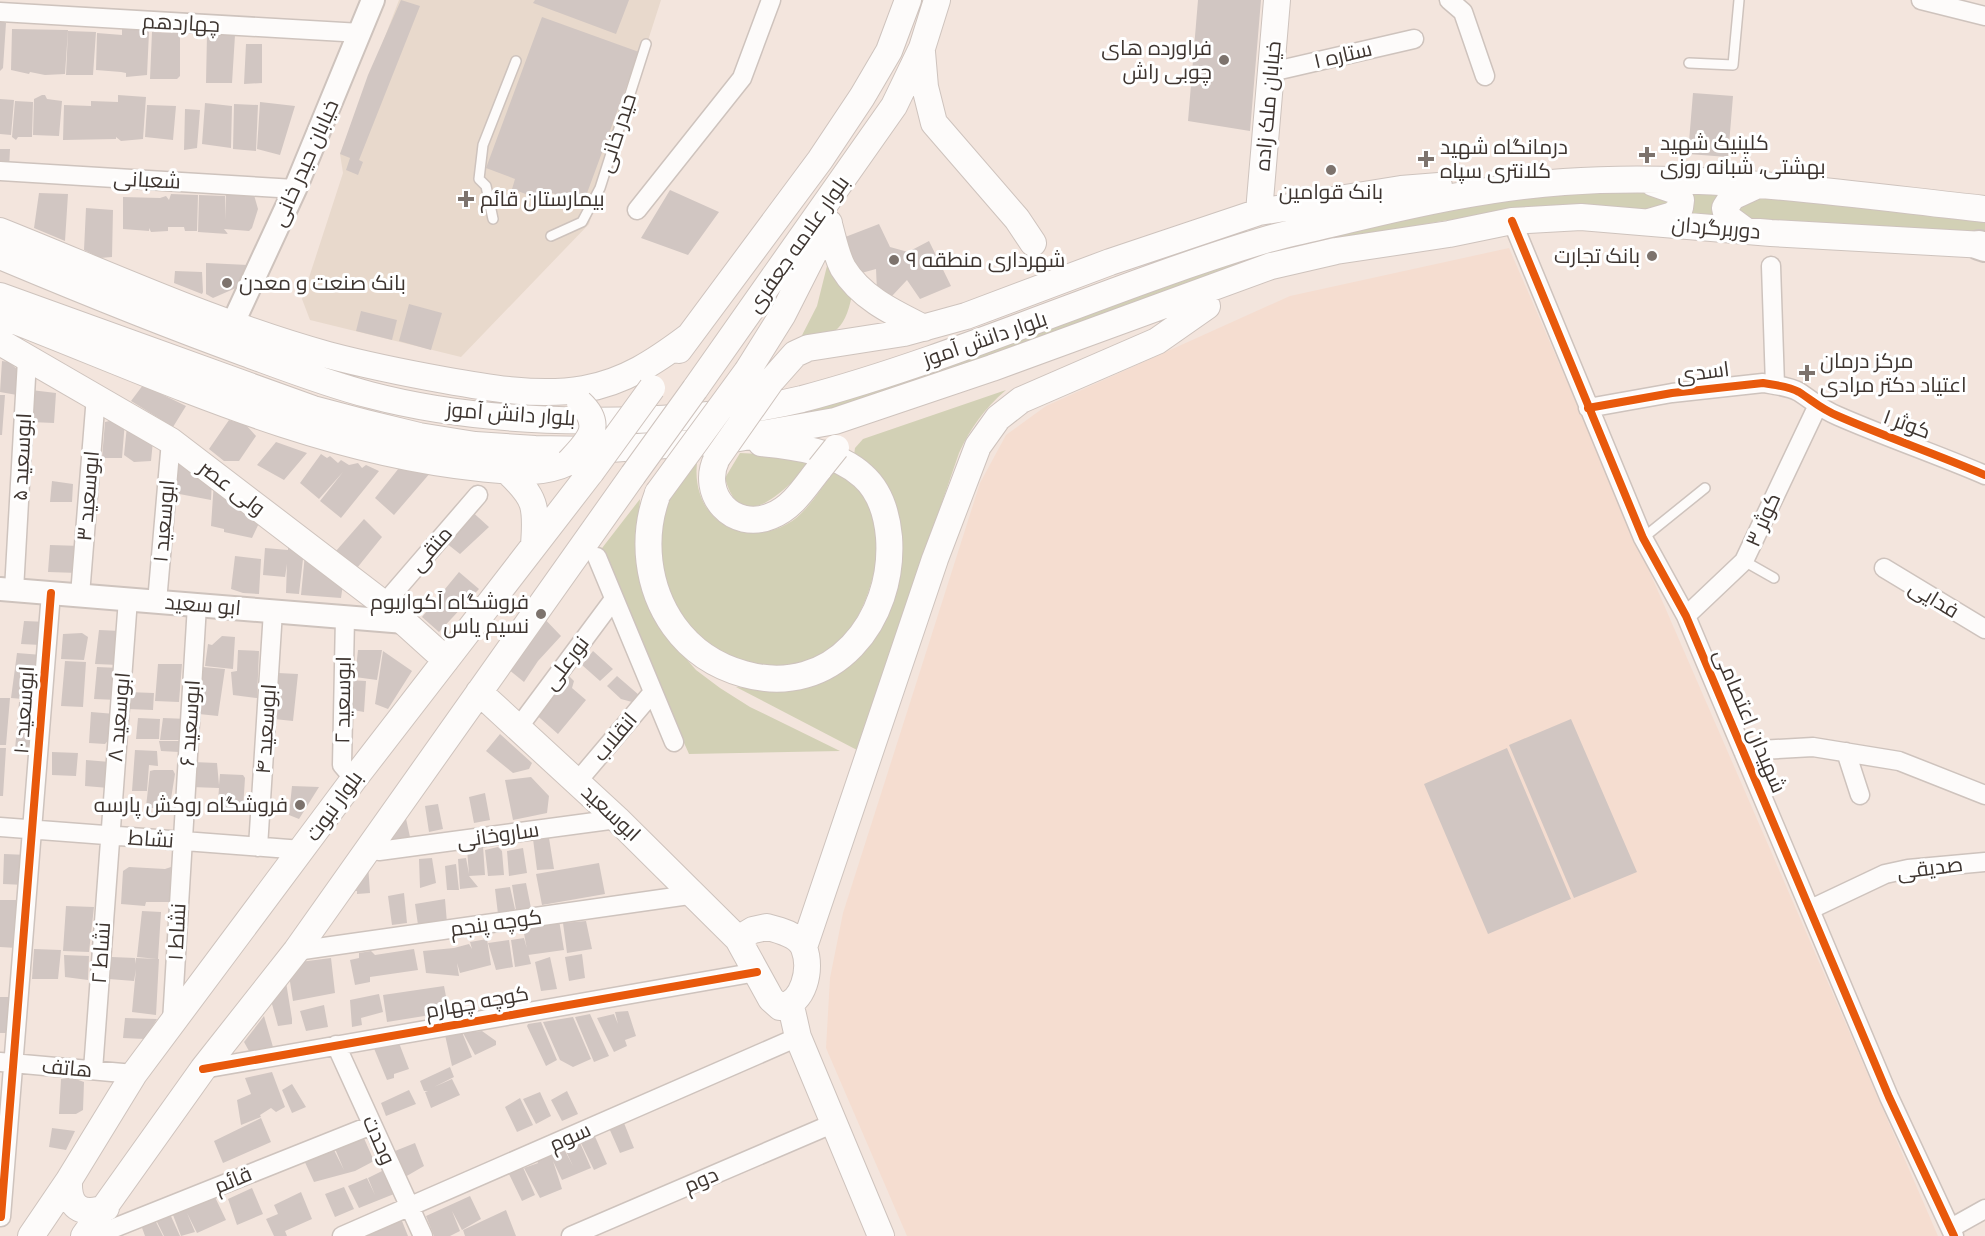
<svg xmlns="http://www.w3.org/2000/svg" width="1985" height="1236" font-family="'Fira Sans Condensed',Cairo,sans-serif">
	<rect width="100%" height="100%" fill="#f3e5dd"/>
	<!-- built -->
	<path fill="#f5ddd0" d="M1509,248L1938,1236H907L826,1048L830,978L843,913L980,483L1006,435L1046,406L1290,296Z"/>
	<!-- medical -->
	<path fill="#e8d9cc" d="M399,0H661L589,224L461,357L310,320L302,299L343,173L340,154Z"/>
	<!-- green -->
	<path fill="#d2d0b5" d="M1646,189L1673,203L1652,210L1581,206L1520,211L1442,221L1268,254L926,383L823,412L777,422L778,412L1271,246L1517,195Z
		M1735,189L1722,219L1677,225L1685,191Z
		M1750,195L1985,216V242L1752,223L1738,214V204Z
		M828,262L852,295C844,334 833,335 797,345L817,306Z
		M1006,390C984,409 971,427 959,453L857,750L736,687C819,694 877,672 897,584C900,567 906,546 900,529C893,510 866,474 854,455L855,448L863,439Z
		M740,453L761,454L811,463C786,488 742,539 725,478Z
		M697,463C691,517 740,550 787,524C807,514 822,486 836,469C845,476 856,484 863,493C880,512 879,553 873,576C828,760 592,630 676,487C681,478 690,470 697,463Z
		M640,499L638,529L675,646L696,670L720,688L750,707L840,751L689,754L599,552Z"/>
	<!-- building -->
	<path fill="#d1c6c2" d="M401,0L420,6L359,160L363,162L358,175L346,170L350,158L340,154L368,75Z
		M535,0H629L616,34L533,3Z
		M1198,0H1261L1250,131L1188,121Z
		M542,17L639,52L583,204L552,193L548,202L512,189L515,179L486,168Z
		M0,20L6,23L3,68L0,71Z
		M12,29L68,30L65,74L45,75L30,72L29,74L11,70Z
		M122,29H146L149,32L147,75L126,77V73L121,72L96,70L97,33L122,35Z
		M68,31L96,32L93,75H66Z
		M152,32L180,33V76L177,79H150Z
		M207,34L235,35L232,83H206Z
		M246,44H262V83L244,84Z
		M1693,93L1733,96L1728,157L1688,154Z
		M42,95H45L47,99L62,101L59,136L33,135L34,99Z
		M118,95L146,97L143,139L121,141L116,137V139L63,140L64,105L91,106V101L118,102Z
		M0,99L14,100L11,135L0,134Z
		M15,101L33,102L32,137H18L16,140L12,137Z
		M260,102L295,106L280,155L257,149Z
		M205,103L232,106L231,148L202,144Z
		M234,104L258,105L256,151L233,149Z
		M147,105L176,106L173,140L145,137Z
		M185,109L200,110L197,148L184,150Z
		M0,149H10L9,169H0Z
		M670,190L719,212L688,255L641,238Z
		M39,193L68,194L65,241L34,228Z
		M226,193L254,195L258,209L252,228L249,231L224,229L228,234L198,232L199,195L225,196V220Z
		M171,194L198,195L197,231H185L184,227H168V231L151,232L149,228V231L123,229V197L160,198L166,196L169,200Z
		M86,208L113,210L112,257L100,258L84,250Z
		M879,224L890,247L908,252L929,241L951,286L920,299L907,280L892,296L877,291L876,269L854,275L840,239Z
		M206,263L248,265L245,284L213,298L206,294Z
		M175,271L202,272L203,292L202,294L174,283Z
		M409,304L442,313L431,350L399,341Z
		M361,311L397,320L392,340L356,331Z
		M2,361L9,362L18,370L17,395L0,392Z
		M143,385L186,406L173,427L131,401Z
		M31,390L56,393L54,423L31,422Z
		M0,395H5L2,435H0Z
		M114,420L125,421L122,458H102L105,422Z
		M229,420L246,425L256,436L239,461H224L209,449Z
		M127,426L153,441L151,461L134,462L124,455Z
		M276,442L307,453L284,480L257,465Z
		M321,454L327,458L330,456L338,463L341,460L349,465L358,463L362,468L366,465L379,471L341,518L320,501L343,472L319,499L300,483Z
		M178,460L212,480L211,500L174,493Z
		M399,468L431,472L394,515L375,498Z
		M52,481L73,484L72,502H50Z
		M214,481L261,519L252,538L224,532V529L211,526Z
		M468,508L489,527L460,554L441,539Z
		M364,519L382,537L357,568L336,551Z
		M50,545L81,546L79,573L48,572Z
		M288,545L304,550L299,594L286,593L287,564L285,577L263,575L265,548L288,550Z
		M305,554L343,584L341,598L301,595Z
		M235,556L261,559L259,594L243,593L231,589Z
		M459,572L479,589L439,632L422,617Z
		M539,613L561,636L538,661L524,682L502,664Z
		M24,621L48,622L41,645L21,644Z
		M99,630L121,631L119,665L95,664Z
		M82,633L88,637L84,660L61,659L63,634Z
		M222,636L235,637L233,669L205,666L208,644L212,645Z
		M238,650L259,651L257,698L233,695L231,672L237,671Z
		M358,650H382L377,680L355,677Z
		M383,651L412,671L388,709L375,704Z
		M593,651L613,669L600,681L582,665Z
		M17,653L42,655L35,700L11,698Z
		M65,661L86,662L83,707L61,706Z
		M158,664H182L179,702L155,701Z
		M97,667L120,668L118,700L94,699Z
		M203,667L225,669L218,716L199,714Z
		M565,672L574,681L572,688L586,700L558,734L532,711Z
		M278,673L298,674L293,721L274,719Z
		M617,676L639,695L632,702L621,699L607,686Z
		M349,680L366,681L364,712L347,709Z
		M127,692L154,693L153,710L127,709Z
		M0,698H10L6,745H0Z
		M19,702L39,703L36,749L15,750Z
		M91,712L115,714L113,735L105,744L89,743Z
		M138,718L160,719L159,739H136Z
		M163,718L188,719L184,736L179,737V740H160Z
		M1571,719L1637,872L1574,898L1509,745Z
		M500,734L532,763L529,769L513,773L486,751Z
		M159,741H180L179,752L161,751Z
		M0,748H6L3,796H0Z
		M1507,748L1571,899L1488,934L1424,784Z
		M135,750L157,751L158,766L149,765L147,791H132Z
		M52,752L78,753L76,776L52,775Z
		M86,760L110,762L109,788L85,786Z
		M193,762L217,763L219,785L220,774L243,775L245,778L243,809L240,814L217,815L219,788L191,787Z
		M154,770H173L175,774L170,805L159,809L146,807L150,771Z
		M531,777L549,796L547,813L513,820L505,780Z
		M292,786L319,787L299,819L289,815Z
		M485,793L490,820L474,823L469,797Z
		M438,804L443,829L429,832L425,806Z
		M405,814L410,837L383,844Z
		M549,838L554,869L537,870L533,839Z
		M483,846L485,875L469,876L478,887L460,889L458,859L466,858L469,874L467,849Z
		M498,847L502,851L504,875L488,876L485,850Z
		M523,848L527,873L509,876L507,851Z
		M4,854L28,855L25,885L3,884Z
		M432,858L436,883L420,888L419,859Z
		M599,863L605,894L542,905L536,874Z
		M368,864L370,893L357,894V891H347Z
		M456,864L459,890H447L445,866Z
		M129,867L165,869L171,867L170,902H146L145,906L121,904L123,871Z
		M526,883L531,908L516,910L512,885Z
		M510,887L515,909L513,911L498,914L495,889Z
		M404,893L407,923L392,925L388,896Z
		M445,899L447,923L418,925L415,904Z
		M0,900H19L17,948L0,947Z
		M66,906L94,907L89,952L63,951Z
		M142,911L161,912L158,959L137,957Z
		M559,920L564,950L528,955L523,928Z
		M586,921L592,949L567,953L563,923Z
		M524,938L531,964L515,967L511,940Z
		M487,939L491,965L460,973L457,963L459,976L426,973L423,951L454,948L469,944L472,949L470,942Z
		M509,940L513,967L496,970L488,943Z
		M34,949L61,950L58,979H32Z
		M414,949L418,970L370,977V982L355,985L350,960L359,958V953L371,951L375,955Z
		M582,954L585,978L569,981L565,957Z
		M64,955L89,956L88,980L65,977Z
		M112,957L135,958L136,964V958L159,959L156,1015L132,1012L136,969L134,981L109,979V958Z
		M550,957L557,989L541,991L535,962Z
		M331,958L335,993L293,1001L288,969L292,963Z
		M284,970L292,1019V1024L278,1026L269,993Z
		M444,986L449,1012L387,1022L383,995Z
		M379,994L383,1012L361,1018L362,1025L352,1027L350,1000Z
		M0,997H12L8,1033H0Z
		M324,1005L328,1027L306,1031L300,1011Z
		M628,1011L636,1036L625,1040L627,1046L614,1052L597,1018L614,1014L618,1024L615,1012Z
		M590,1014L609,1056L594,1062L575,1017Z
		M264,1016L273,1047L249,1051L244,1042Z
		M573,1017L591,1059L573,1067L560,1060L543,1022Z
		M125,1018L157,1019L145,1039L123,1038Z
		M541,1022L557,1060L546,1066L527,1026L528,1024Z
		M482,1031L496,1041V1045L475,1055L463,1033Z
		M462,1032L472,1057L452,1066L445,1035Z
		M399,1043L409,1069L394,1074V1078L387,1080L373,1046Z
		M450,1067L454,1077L434,1087L452,1079L460,1095L431,1108L425,1092L428,1091H424L420,1081Z
		M272,1072L285,1107L276,1112L271,1108L260,1115L261,1117L241,1125L237,1100L251,1094L245,1078Z
		M73,1078L84,1082L83,1110L76,1114H59L61,1079Z
		M292,1084L306,1107L292,1113L282,1090Z
		M409,1090L416,1104L386,1116L381,1103Z
		M567,1091L578,1114L562,1121L551,1100Z
		M540,1092L551,1116L536,1124L523,1099Z
		M520,1098L533,1125L517,1132L505,1107Z
		M261,1118L271,1142L223,1163L214,1141Z
		M620,1122L624,1123L634,1148L620,1153L609,1128Z
		M52,1128L75,1131L66,1150L49,1147Z
		M593,1132L607,1164L594,1170L579,1139Z
		M363,1136L374,1161L355,1171L314,1182L303,1158L331,1144L344,1170L333,1144Z
		M578,1138L591,1168L562,1180L553,1161L562,1189L540,1198L524,1168L538,1163L536,1159L562,1145L573,1166L563,1145Z
		M415,1143L424,1166L405,1177L395,1151Z
		M522,1165L535,1195L522,1201L508,1172Z
		M388,1168L399,1192L359,1208L348,1186L367,1178L375,1195L368,1178Z
		M344,1187L354,1209L335,1217L325,1194Z
		M252,1188L263,1214L237,1225L228,1199Z
		M301,1192L312,1219L285,1231L287,1236H274L266,1219L278,1214L274,1205Z
		M214,1195L226,1220L197,1233L187,1213L195,1232L181,1236L173,1215Z
		M470,1196L481,1219L462,1230L452,1211L460,1231L450,1236H434L426,1216Z
		M506,1210L516,1236H465L463,1230Z
		M170,1214L180,1236H164L156,1220Z
		M155,1220L163,1236H145L141,1225Z
		M402,1221L408,1236H357L386,1223Z"/>
	<g fill="none" stroke-linecap="round" stroke-linejoin="round">
		<defs>
			<path id="service" d="M1689,63L1733,65L1739,0
				M493,219L486,186L479,179L483,145L516,61
				M551,236L582,222L600,188L646,44
				M1643,538L1705,488
				M1744,561L1774,578"/>
			<path id="minor" d="M1449,0L1463,12L1485,76
				M1921,0L1985,16
				M0,12L361,33
				M1271,72L1414,39
				M0,171L295,189
				M637,210L742,78L771,0
				M1512,221L1643,538L1686,616L1889,1097L1954,1236
				M1771,266L1775,385
				M1588,408L1672,393L1763,383C1774,385 1789,386 1799,392C1813,401 1821,409 1838,416C1886,437 1936,454 1985,475
				M597,557L674,742
				M1884,568L1985,629
				M14,590L27,360
				M80,595L96,396
				M157,602L171,441
				M384,604L478,495
				M1686,616L1744,561L1817,407
				M345,617L342,765L354,779
				M518,728L614,599
				M1743,751L1813,747L1899,761L1985,795
				M1846,752L1860,795
				M577,782L653,692
				M0,827L302,850
				M258,847L273,611
				M379,851L617,819
				M1811,909L1885,874L1908,869L1985,862
				M296,951L696,894
				M172,1022L197,605
				M336,1045L423,1236
				M0,1062L134,1074
				M203,1069L757,972
				M93,1070L128,599
				M1,1217L51,593
				M1951,1228L1985,1209
				M94,1236L372,1125
				M342,1236L798,1037
				M571,1236L832,1124"/>
			<path id="tertiary" d="M233,323L295,189L373,0
				M0,589L405,622"/>
			<path id="secondary" d="M922,52L925,87L934,123L1017,219L1033,243
				M1259,212L1277,0
				M1649,222L1673,215L1680,208L1681,200L1676,191L1653,183
				M829,224C833,238 836,255 843,268C861,298 894,313 924,328
				M0,231C108,274 216,324 328,355C366,365 405,373 444,380C488,388 539,397 584,389C625,382 656,361 688,337
				M1746,231L1727,217L1725,208L1732,197L1758,185
				M0,256C81,290 162,323 245,353C286,368 327,384 370,395C495,428 676,429 802,399C960,357 1108,287 1265,240C1292,232 1320,227 1348,220C1418,203 1492,187 1564,182C1704,172 1846,194 1985,209
				M0,296L313,409L366,423L419,436L475,445L535,449L596,450L722,441L835,421L992,368L1271,266L1336,251L1449,234L1512,221L1581,217L1771,233L1985,245
				M0,315C156,375 312,451 480,468C511,471 540,476 569,462
				M0,342L171,441L384,604L446,660
				M679,350L820,160L862,97L889,51L908,0
				M748,370L783,314L829,223
				M771,381L795,354L808,348L904,333L966,316L1110,262L1259,212L1401,189L1439,186
				M695,389L894,106L922,48L937,0
				M717,458C699,494 733,532 771,516C793,508 806,485 820,468
				M507,471C536,498 537,506 534,545
				M658,493C641,537 647,588 674,626C692,651 715,666 744,674C833,699 895,620 889,537C887,515 881,492 863,476C837,452 795,446 761,443
				M479,692L617,819L738,939
				M767,927C779,930 799,935 804,948C812,969 804,1004 780,1007L771,999L738,939L753,930Z
				M804,947L935,559L978,446L998,418L1021,400L1157,341L1207,306
				M791,1006L798,1037L881,1236
				M69,1180C68,1207 80,1216 106,1208
				M31,1236L69,1180L134,1074L354,779L591,472
				M84,1236L203,1069L296,951L633,475"/>
			<path id="primary" d="M1979,245L1985,247"/>
		</defs>
		<!-- service casing -->
		<use href="#service" stroke="#cec3bd" stroke-width="12"/>
		<!-- minor casing -->
		<use href="#minor" stroke="#cec3bd" stroke-width="21"/>
		<!-- tertiary casing -->
		<use href="#tertiary" stroke="#cec3bd" stroke-width="26"/>
		<!-- secondary casing -->
		<use href="#secondary" stroke="#cec3bd" stroke-width="28"/>
		<!-- primary casing -->
		<use href="#primary" stroke="#cec3bd" stroke-width="32"/>
		<!-- service -->
		<use href="#service" stroke="#fdfbfa" stroke-width="9"/>
		<!-- minor -->
		<use href="#minor" stroke="#fdfbfa" stroke-width="18"/>
		<!-- tertiary -->
		<use href="#tertiary" stroke="#fdfbfa" stroke-width="22"/>
		<!-- secondary -->
		<use href="#secondary" stroke="#fdfbfa" stroke-width="26"/>
		<!-- primary -->
		<use href="#primary" stroke="#fdfbfa" stroke-width="28"/>
		<defs>
			<path id="secondary-bridge" d="M717,458L771,381
				M569,462C588,442 605,426 580,403
				M820,468L836,448
				M591,472L652,388
				M633,475L695,389
				M658,493L748,370"/>
		</defs>
		<!-- secondary-bridge casing -->
		<use href="#secondary-bridge" stroke="#cec3bd" stroke-width="28" stroke-linecap="butt"/>
		<!-- secondary-bridge -->
		<use href="#secondary-bridge" stroke="#fdfbfa" stroke-width="26"/>
		<defs>
			<path id="cycleway" d="M1512,221L1643,538L1686,616L1889,1097L1954,1236
				M1588,408L1672,393L1763,383C1774,385 1789,386 1799,392C1813,401 1821,409 1838,416C1886,437 1936,454 1985,475
				M203,1069L757,972
				M1,1217L51,593"/>
		</defs>
		<!-- cycleway casing -->
		<use href="#cycleway" stroke="#fff" stroke-width="11"/>
		<!-- cycleway -->
		<use href="#cycleway" stroke="#e8590c" stroke-width="8"/>
	</g>
	<!-- markers -->
	<g fill="#7d736d" stroke="#fff" stroke-width="2">
		<circle cx="1224" cy="60" r="6"/>
		<path d="M1644 146h6v6h6v6h-6v6h-6v-6h-6v-6h6z"/>
		<path d="M1423 150h6v6h6v6h-6v6h-6v-6h-6v-6h6z"/>
		<circle cx="1331" cy="170" r="6"/>
		<path d="M463 190h6v6h6v6h-6v6h-6v-6h-6v-6h6z"/>
		<circle cx="1652" cy="256" r="6"/>
		<circle cx="894" cy="260" r="6"/>
		<circle cx="227" cy="283" r="6"/>
		<path d="M1804 364h6v6h6v6h-6v6h-6v-6h-6v-6h6z"/>
		<circle cx="541" cy="614" r="6"/>
		<circle cx="300" cy="805" r="6"/>
	</g>
	<g text-anchor="middle" dominant-baseline="central" stroke-width="6" stroke-linejoin="round" paint-order="stroke">
		<!-- street labels -->
		<g font-size="21" fill="#3e3530" stroke="#fff">
			<text transform="translate(181 23) rotate(3)">چهاردهم</text>
			<text transform="translate(1343 55) rotate(-13)">ستاره ۱</text>
			<text transform="translate(1268 106) rotate(-85)">خیابان ملک زاده</text>
			<text transform="translate(617 133) rotate(-72)">حیدر خانی</text>
			<text transform="translate(305 163) rotate(-66)">خیابان حیدر خانی</text>
			<text transform="translate(147 180) rotate(3)">شعبانی</text>
			<text transform="translate(1716 228) rotate(5)">دوربرگردان</text>
			<text transform="translate(798 244) rotate(-55)">بلوار علامه جعفری</text>
			<text transform="translate(985 339) rotate(-19)">بلوار دانش آموز</text>
			<text transform="translate(1703 372) rotate(-7)">اسدی</text>
			<text transform="translate(511 414) rotate(4)">بلوار دانش آموز</text>
			<text transform="translate(1907 424) rotate(20)">کوثر ۱</text>
			<text transform="translate(22 457) rotate(-87)">ابوسعید ۵</text>
			<text transform="translate(232 488) rotate(37)">ولی عصر</text>
			<text transform="translate(88 496) rotate(-85)">ابوسعید ۳</text>
			<text transform="translate(1763 520) rotate(-66)">کوثر ۳</text>
			<text transform="translate(164 521) rotate(-85)">ابوسعید ۱</text>
			<text transform="translate(431 549) rotate(-49)">متقی</text>
			<text transform="translate(1934 599) rotate(31)">فدایی</text>
			<text transform="translate(203 605) rotate(5)">ابو سعید</text>
			<text transform="translate(566 663) rotate(-53)">نورعلی</text>
			<text transform="translate(343 700) rotate(-89)">ابوسعید ۲</text>
			<text transform="translate(24 710) rotate(-86)">ابوسعید ۱۰</text>
			<text transform="translate(119 717) rotate(-85)">ابوسعید ۸</text>
			<text transform="translate(1750 721) rotate(67)">شهیدان اعتصامی</text>
			<text transform="translate(190 723) rotate(-86)">ابوسعید ۶</text>
			<text transform="translate(266 729) rotate(-86)">ابوسعید ۴</text>
			<text transform="translate(615 737) rotate(-50)">انقلاب</text>
			<text transform="translate(334 806) rotate(-54)">بلوار نبوت</text>
			<text transform="translate(611 813) rotate(43)">ابوسعید</text>
			<text transform="translate(498 835) rotate(-8)">ساروخانی</text>
			<text transform="translate(151 839) rotate(4)">نشاط</text>
			<text transform="translate(1930 868) rotate(-7)">صدیقی</text>
			<text transform="translate(496 923) rotate(-8)">کوچه پنجم</text>
			<text transform="translate(177 932) rotate(-87)">نشاط ۱</text>
			<text transform="translate(101 953) rotate(-86)">نشاط ۲</text>
			<text transform="translate(477 1002) rotate(-10)">کوچه چهارم</text>
			<text transform="translate(67 1068) rotate(5)">هاتف</text>
			<text transform="translate(570 1137) rotate(-24)">سوم</text>
			<text transform="translate(379 1140) rotate(66)">وحدت</text>
			<text transform="translate(233 1180) rotate(-22)">قائم</text>
			<text transform="translate(701 1180) rotate(-23)">دوم</text>
		</g>
		<!-- poi labels -->
		<g font-size="21" fill="#3e3530" stroke="#fff" text-anchor="start">
			<text x="1212" y="48" text-anchor="end">فراورده های<tspan x="1212" dy="24">چوبی راش</tspan></text>
			<text x="1660" y="143">کلینیک شهید<tspan x="1660" dy="24">بهشتی، شبانه روزی</tspan></text>
			<text x="1440" y="147">درمانگاه شهید<tspan x="1440" dy="24">کلانتری سپاه</tspan></text>
			<text x="1331" y="192" text-anchor="middle">بانک قوامین</text>
			<text x="480" y="199">بیمارستان قائم</text>
			<text x="1640" y="256" text-anchor="end">بانک تجارت</text>
			<text x="906" y="260">شهرداری منطقه ۹</text>
			<text x="239" y="283">بانک صنعت و معدن</text>
			<text x="1820" y="361">مرکز درمان<tspan x="1820" dy="24">اعتیاد دکتر مرادی</tspan></text>
			<text x="529" y="602" text-anchor="end">فروشگاه آکواریوم<tspan x="529" dy="24">نسیم یاس</tspan></text>
			<text x="288" y="805" text-anchor="end">فروشگاه روکش پارسه</text>
		</g>
	</g>
</svg>
